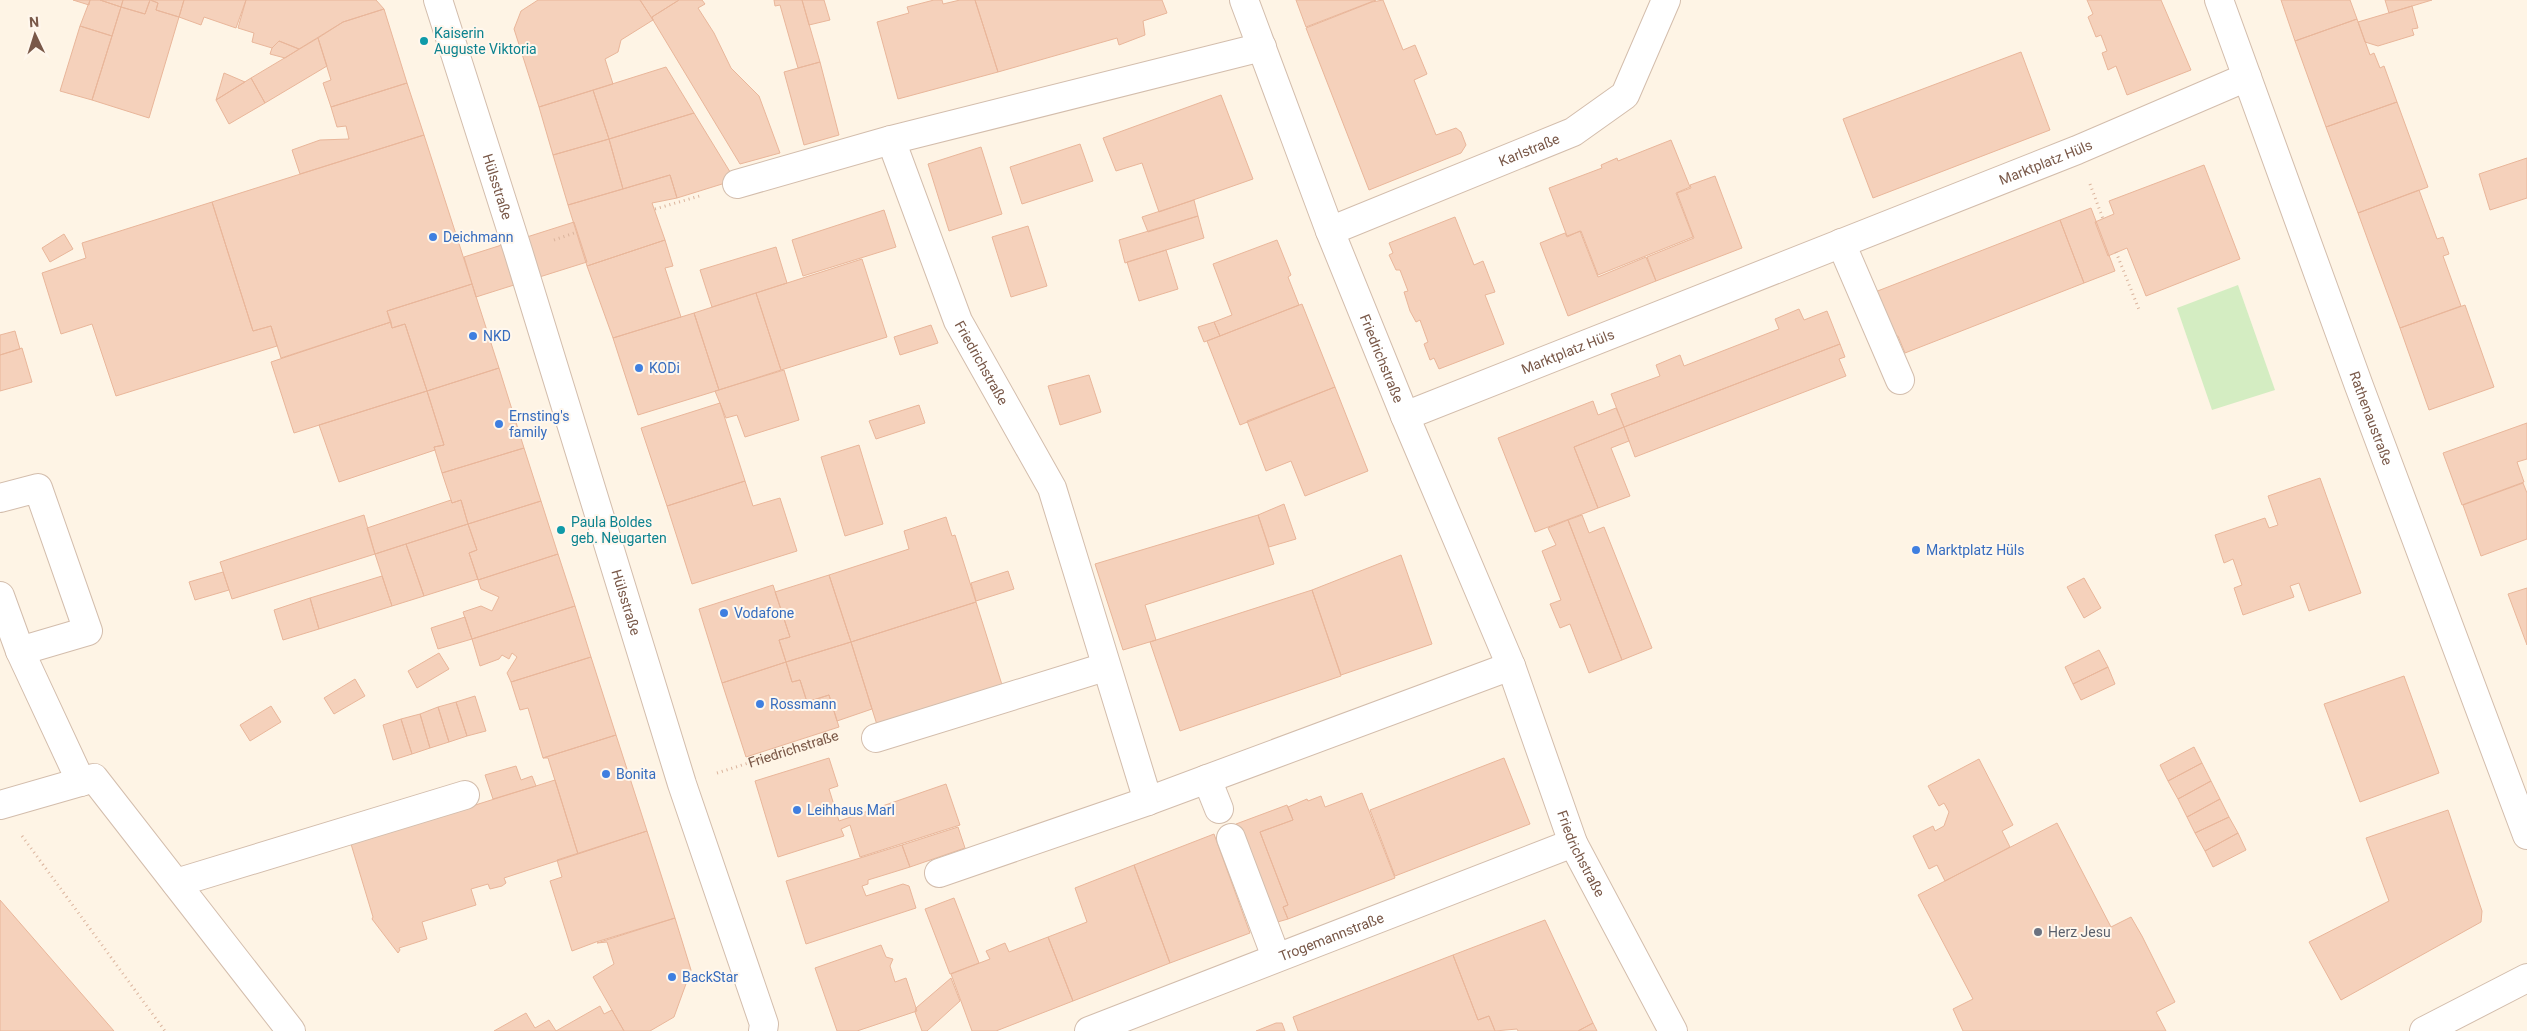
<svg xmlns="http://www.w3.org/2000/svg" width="2527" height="1031" font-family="Roboto,sans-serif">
	<rect width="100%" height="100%" fill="#fef4e5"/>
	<!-- green -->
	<path fill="#d4edc2" d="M2238,285L2275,390L2212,410L2177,308Z"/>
	<!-- building -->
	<path fill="#f5d1bb" stroke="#e9b69a" d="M73,0H90L89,5Z
		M90,0H100L121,7L112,36L80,26Z
		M100,0H123L121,7Z
		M123,0H150L145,14L121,7Z
		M150,0L158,3L156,10L179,17L149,118L92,100L121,7L145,14Z
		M151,0H184L179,17L156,10L158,3Z
		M184,0H246L236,28L204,17L201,25L179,17Z
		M246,0H376L384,9L343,22L299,49L279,41L272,48L252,42L254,33L238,28Z
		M538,0H640L653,20L621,40L618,52L605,59L613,84L539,107L514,29L521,11Z
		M640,0H679L652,17L653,20Z
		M679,0H702L705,4L698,8L714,33L731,68L759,96L780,153L740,164L653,20L652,17Z
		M774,0H802L820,62L798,68L780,5L775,6Z
		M802,0H824L830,20L809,25Z
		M934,0H942L943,4L960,0H975L998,72L898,99L877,22L909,13L907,7Z
		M975,0H1162L1167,13L1143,21L1145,35L1119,45L1117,38L998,72Z
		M1296,0H1376L1306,27Z
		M1383,0L1403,50L1415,45L1427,74L1414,80L1436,135L1456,128L1461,132L1466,145L1461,153L1369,190L1306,28L1372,2Z
		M2087,0H2161L2191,70L2127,95L2116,66L2108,70L2102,53L2107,51L2101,35L2096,37L2088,17L2093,14Z
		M2281,0H2350L2357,19L2295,41Z
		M2385,0H2432L2389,13Z
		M2412,6L2418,28L2412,29L2414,35L2378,46L2365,42L2358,22Z
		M384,9L407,83L331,107L323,83L331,80L318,38L343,22Z
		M2357,19L2370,55L2374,53L2380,68L2384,66L2397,102L2326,127L2295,41Z
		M80,26L112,36L92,100L60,91Z
		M318,38L327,66L265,103L251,78Z
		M279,41L299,49L285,58L270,54L272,48Z
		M2021,52L2050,130L1873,198L1843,119Z
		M820,62L839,135L804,145L784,72Z
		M666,67L694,113L609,139L593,90Z
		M224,73L245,82L216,100Z
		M251,78L265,103L229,124L216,100Z
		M407,83L424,135L300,174L292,150L320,140L349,139L346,126L337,127L331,107Z
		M593,90L609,139L553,155L539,107Z
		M1221,95L1253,179L1159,212L1142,163L1116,171L1103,138Z
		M2397,102L2428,187L2358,213L2326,127Z
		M694,113L735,180L677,198L670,175L623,189L609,139Z
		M424,135L472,284L387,311L391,322L281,358L271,326L253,331L212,202Z
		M609,139L623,189L568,205L553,155Z
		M1671,140L1690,187L1676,193L1693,237L1598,275L1581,231L1567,236L1549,188L1602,168L1601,165L1617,158L1618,161Z
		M1080,144L1093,181L1022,204L1010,167Z
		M981,147L1002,214L949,231L928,164Z
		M2527,158V198L2490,210L2479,174Z
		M2204,165L2240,259L2146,296L2127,248L2108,256L2095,222L2114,214L2109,201Z
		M670,175L677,198L652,203L665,240L587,266L568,205Z
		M1715,176L1742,248L1656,281L1647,257L1694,238L1677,193L1691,188L1690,185Z
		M2419,190L2437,239L2443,237L2449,254L2443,256L2461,306L2400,328L2358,213Z
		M1194,200L1198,216L1148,232L1142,217Z
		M212,202L253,331L271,326L277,346L116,396L92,324L61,334L42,273L86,258L82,243Z
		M2091,208L2115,271L2084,283L2060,220Z
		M884,210L896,247L803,276L792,240Z
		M1198,216L1204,238L1125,263L1119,240Z
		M1455,217L1474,265L1483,261L1495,292L1485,295L1504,344L1439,369L1434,358L1430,360L1424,344L1428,342L1420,320L1416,322L1410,311L1404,292L1408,291L1400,270H1396L1389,255L1393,253L1389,243Z
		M2060,220L2084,283L1905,353L1898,336L1893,337L1875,292Z
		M574,222L587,262L476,297L464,257Z
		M1028,226L1047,286L1011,297L992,237Z
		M1580,231L1598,277L1646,257L1656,281L1568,316L1540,243L1565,233L1567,237Z
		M64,234L73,249L50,262L42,248Z
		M665,240L673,266L665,268L681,317L613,338L587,266Z
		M1277,240L1291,275L1288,277L1299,305L1220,336L1214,322L1232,315L1213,264Z
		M776,247L787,283L712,307L700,270Z
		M1166,250L1178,289L1139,301L1127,262Z
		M862,259L887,337L781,370L756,293Z
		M472,284L499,368L427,391L405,324L392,328L387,311Z
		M756,293L781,370L719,390L694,313Z
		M1302,304L1335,387L1240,425L1207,341Z
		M2465,305L2494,387L2429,410L2400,328Z
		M1799,309L1804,320L1827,311L1840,344L1624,427L1611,394L1660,376L1656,365L1680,355L1684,366L1779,329L1775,319Z
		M694,313L719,390L638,415L613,338Z
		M391,322L392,328L405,324L427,391L294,433L271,362Z
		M1214,322L1220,336L1204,342L1198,327Z
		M931,325L938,343L900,355L894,337Z
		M15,331L20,349L0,355V335Z
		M1840,344L1845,357L1839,359L1846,376L1635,457L1624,427Z
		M22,348L32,382L0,391V355Z
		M499,368L524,448L442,473L434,447L444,445L427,391Z
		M784,370L799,420L745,437L737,415L726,418L715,391Z
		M1089,375L1101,412L1060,425L1048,386Z
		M1335,387L1368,471L1305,496L1291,461L1266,471L1247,421Z
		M427,391L444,445L434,447L435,450L339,482L319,425Z
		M1593,401L1598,415L1616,408L1624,427L1574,447L1598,508L1535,532L1498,438Z
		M720,403L745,481L667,506L641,428Z
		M919,405L925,423L876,439L869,421Z
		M2527,423V459L2517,462L2524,482L2462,505L2443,453Z
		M1624,427L1629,441L1611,448L1630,496L1598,508L1574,447Z
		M859,445L883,524L845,536L821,457Z
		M524,448L541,501L468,524L461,500L452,503L442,473Z
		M2320,478L2361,593L2309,611L2299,583L2290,586L2294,597L2243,615L2234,588L2242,585L2233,559L2224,563L2215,535L2265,518L2269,528L2278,525L2268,496Z
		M745,481L753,506L780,498L797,551L692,584L667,506Z
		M2523,483L2527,493V539L2481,556L2463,505Z
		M451,500L452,503L461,500L468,524L375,554L367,528Z
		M541,501L558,554L478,580L469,553L477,550L468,524Z
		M1284,504L1296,539L1269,547L1258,515Z
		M364,515L375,554L232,599L220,562Z
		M1258,515L1274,564L1145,605L1156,640L1123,650L1095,564Z
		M1582,515L1589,533L1604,527L1652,648L1622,660L1568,520Z
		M946,517L952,536L955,535L976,602L851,642L829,575L909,549L904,531Z
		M1568,520L1622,660L1589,673L1570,624L1560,628L1550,604L1561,600L1542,551L1556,545L1548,528Z
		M468,524L477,550L469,553L478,579L424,596L406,544Z
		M406,544L424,596L392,606L375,554Z
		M558,554L575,606L472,639L463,612L481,606L492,611L499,597L481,589L478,580Z
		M1401,555L1432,644L1341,675L1312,590Z
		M1008,571L1014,589L976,601L971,583Z
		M223,572L229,590L195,600L189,582Z
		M829,575L851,642L786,662L779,640L790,637L775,592Z
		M382,576L392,606L319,629L310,598Z
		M2084,578L2101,608L2084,618L2067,587Z
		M773,585L790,637L779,640L786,662L722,683L699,609Z
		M2527,588V645L2508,594Z
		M1312,590L1341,676L1180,731L1150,642Z
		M310,598L319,629L283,640L274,610Z
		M976,602L1003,688L878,728L851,642Z
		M575,606L591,657L511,682L507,673L517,657L512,653L509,659L502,655L499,659L480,666L472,639Z
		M465,617L472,639L438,649L431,628Z
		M851,642L872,709L837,721L829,695L807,702L800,680L792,682L786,662Z
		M2099,650L2108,667L2073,684L2065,667Z
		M439,653L449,669L417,688L408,671Z
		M591,657L616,735L543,758L528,708L520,710L511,682Z
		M786,662L792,682L800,680L807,702L829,695L839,727L746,757L722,683Z
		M2108,667L2115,684L2081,700L2073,684Z
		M2404,676L2439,773L2360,802L2324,704Z
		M355,679L365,696L334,714L324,698Z
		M475,696L486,731L467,736L456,702Z
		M456,702L467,736L449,742L438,707Z
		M271,706L281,722L250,741L240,725Z
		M438,707L449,742L430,748L420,714Z
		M420,714L430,748L412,754L401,719Z
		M401,719L412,754L393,760L383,725Z
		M616,735L647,831L578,854L548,758H543Z
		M2194,747L2202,763L2168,781L2160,765Z
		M829,758L838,786L829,789L839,821L946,784L960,825L860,857L850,825L841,829L844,836L778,857L755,781Z
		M1504,758L1530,824L1395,876L1370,810Z
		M1979,759L2013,825L2002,831L2010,847L1945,881L1937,865L1929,869L1913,836L1933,826L1935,831L1944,826L1949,812L1944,803L1939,806L1928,786Z
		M2202,763L2211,781L2178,799L2168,781Z
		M516,766L521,780L532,776L536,786L493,799L485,775Z
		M555,780L578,854L504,878L506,883L502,886L490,889L488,884L471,889L476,905L422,922L427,939L399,948L400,950L398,953L372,919L373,917L351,844Z
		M2211,781L2220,799L2187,817L2178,799Z
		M1362,793L1395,878L1288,919L1283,907L1288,905L1260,832L1293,820L1288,807L1307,799L1308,801L1321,796L1325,807Z
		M2220,799L2229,817L2195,833L2187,817Z
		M1287,805L1293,820L1260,832L1288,905L1283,907L1288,919L1274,923L1236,824Z
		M2448,810L2482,911L2481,922L2341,1000L2309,942L2389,901L2366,838Z
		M2229,817L2238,833L2205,851L2195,833Z
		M2057,823L2111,927L2131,917L2142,936L2175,1002L2156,1012L2166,1031H1963L1953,1009L1973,999L1918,895Z
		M958,827L965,848L910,867L902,845Z
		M647,831L675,918L596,942L572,951L550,881L562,877L557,860Z
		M2238,833L2246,850L2213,867L2205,851Z
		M1214,834L1250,933L1170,963L1134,865Z
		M902,845L910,867L868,880V884L862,886L866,896L903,884L909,886L916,908L806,944L786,881Z
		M1134,865L1170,963L1073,1001L1048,937L1087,922L1075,888Z
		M954,898L979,963L950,974L925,909Z
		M0,900L114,1031H0Z
		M675,918L691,970L674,1017L650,1031H624L593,977L614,964L607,942L597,943Z
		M1545,920L1593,1023L1578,1031H1518L1517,1029L1495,1031L1489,1016L1478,1020L1453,955Z
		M1048,937L1073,1001L996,1031H972L951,974L990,959L986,951L1005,943L1009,952Z
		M881,945L886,957L893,959L890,966L895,982L906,978L917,1011L857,1031H837L815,968Z
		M1453,955L1478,1020L1489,1016L1495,1031H1298L1293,1017Z
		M951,978L960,1001L927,1031H922L915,1012L916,1008Z
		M600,1006L604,1014L612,1010L624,1031H556Z
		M526,1013L535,1028L549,1020L556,1031H494Z
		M1276,1023H1282L1285,1031H1256Z
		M1593,1023L1597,1031H1578Z"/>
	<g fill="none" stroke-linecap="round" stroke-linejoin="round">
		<defs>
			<g id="minor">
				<path id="s2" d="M438,0L518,251L682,784L764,1024L763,1031"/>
				<path id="s3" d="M1244,0L1330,231L1405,416L1511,666L1573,843L1673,1031"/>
				<path id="s4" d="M2219,0L2359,386L2527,835"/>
				<path id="s5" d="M891,140L958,321L1052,488L1148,801"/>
				<path d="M737,184L891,140L1262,47"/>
				<path id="s6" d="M1330,231L1573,132L1625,95L1666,0"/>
				<path d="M1841,243L1900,380"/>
				<path id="s7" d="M1405,416L2077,150L2247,77"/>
				<path d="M0,498L38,488L88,631L20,651"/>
				<path d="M0,596L20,651L81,782"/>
				<path d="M876,738L1105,667"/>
				<path d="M1207,779L1219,809"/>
				<path d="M0,805L94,778L291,1031"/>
				<path d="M1231,838L1276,957"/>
				<path d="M939,873L1148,801L1511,666"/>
				<path d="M176,883L465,795"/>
				<path id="s8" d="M1089,1031L1573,843"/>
				<path d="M2424,1031L2527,978"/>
			</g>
		</defs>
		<!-- minor casing -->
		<use href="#minor" stroke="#d3bdac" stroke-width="30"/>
		<!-- path -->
		<g stroke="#dbb49d" stroke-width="3" stroke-dasharray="1 4" stroke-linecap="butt">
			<path d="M2090,184L2103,219"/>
			<path d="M655,209L703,195"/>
			<path d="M554,240L577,232"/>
			<path d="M2116,252L2140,312"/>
			<path id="s1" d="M717,773L840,734"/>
			<path d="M22,836L165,1031"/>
		</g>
		<!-- minor -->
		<use href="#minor" stroke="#fff" stroke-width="28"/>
	</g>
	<!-- markers -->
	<g fill="#0f9aa8" stroke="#fff7ed" stroke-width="2">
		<circle cx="424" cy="41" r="5"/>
		<circle cx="561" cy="530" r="5"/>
	</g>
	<g fill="#3f7fe0" stroke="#fff7ed" stroke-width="2">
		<circle cx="433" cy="237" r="5"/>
		<circle cx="473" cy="336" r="5"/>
		<circle cx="639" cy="368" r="5"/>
		<circle cx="499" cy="424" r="5"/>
		<circle cx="1916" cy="550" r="5"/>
		<circle cx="724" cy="613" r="5"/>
		<circle cx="760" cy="704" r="5"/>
		<circle cx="606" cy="774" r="5"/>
		<circle cx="797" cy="810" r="5"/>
		<circle cx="672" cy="977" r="5"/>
	</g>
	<circle fill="#6b7280" stroke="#fff7ed" stroke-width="2" cx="2038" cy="932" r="5"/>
	<g text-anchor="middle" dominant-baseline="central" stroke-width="4" stroke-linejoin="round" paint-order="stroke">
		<!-- culture labels -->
		<g font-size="14" fill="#0d838f" stroke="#fff7ed" text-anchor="start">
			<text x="434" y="33">Kaiserin<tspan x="434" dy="16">Auguste Viktoria</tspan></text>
			<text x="571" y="522">Paula Boldes<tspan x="571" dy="16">geb. Neugarten</tspan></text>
		</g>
		<!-- street labels -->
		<g font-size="14" fill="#795848" stroke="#fff7ed">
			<text stroke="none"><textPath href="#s6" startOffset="215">Karlstraße</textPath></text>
			<text stroke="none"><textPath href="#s7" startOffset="689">Marktplatz Hüls</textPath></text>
			<text stroke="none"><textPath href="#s2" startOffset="196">Hülsstraße</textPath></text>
			<text stroke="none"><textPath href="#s7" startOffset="175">Marktplatz Hüls</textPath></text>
			<text stroke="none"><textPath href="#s3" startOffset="384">Friedrichstraße</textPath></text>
			<text stroke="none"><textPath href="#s5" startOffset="241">Friedrichstraße</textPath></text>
			<text stroke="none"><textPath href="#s4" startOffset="445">Rathenaustraße</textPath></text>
			<text stroke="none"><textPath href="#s2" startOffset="631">Hülsstraße</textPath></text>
			<text stroke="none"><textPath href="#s1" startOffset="80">Friedrichstraße</textPath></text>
			<text stroke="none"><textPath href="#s3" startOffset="918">Friedrichstraße</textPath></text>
			<text stroke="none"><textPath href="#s8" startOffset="260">Trogemannstraße</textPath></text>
		</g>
		<!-- shop labels -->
		<g font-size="14" fill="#366cbe" stroke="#fff7ed" text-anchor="start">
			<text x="443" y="237">Deichmann</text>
			<text x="483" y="336">NKD</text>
			<text x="649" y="368">KODi</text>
			<text x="509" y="416">Ernsting's<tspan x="509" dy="16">family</tspan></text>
			<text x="1926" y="550">Marktplatz Hüls</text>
			<text x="734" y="613">Vodafone</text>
			<text x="770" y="704">Rossmann</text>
			<text x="616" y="774">Bonita</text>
			<text x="807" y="810">Leihhaus Marl</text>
			<text x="682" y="977">BackStar</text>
		</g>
		<!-- worship labels -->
		<g font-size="14" fill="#5b616d" stroke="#fff7ed" text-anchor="start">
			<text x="2048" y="932">Herz Jesu</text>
		</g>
	</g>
	<!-- north arrow -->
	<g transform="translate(35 35) rotate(356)" stroke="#fff7ed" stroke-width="4" paint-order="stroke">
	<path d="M0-4L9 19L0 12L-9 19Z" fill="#795848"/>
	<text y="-8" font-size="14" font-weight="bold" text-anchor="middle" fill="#795848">N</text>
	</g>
</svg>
